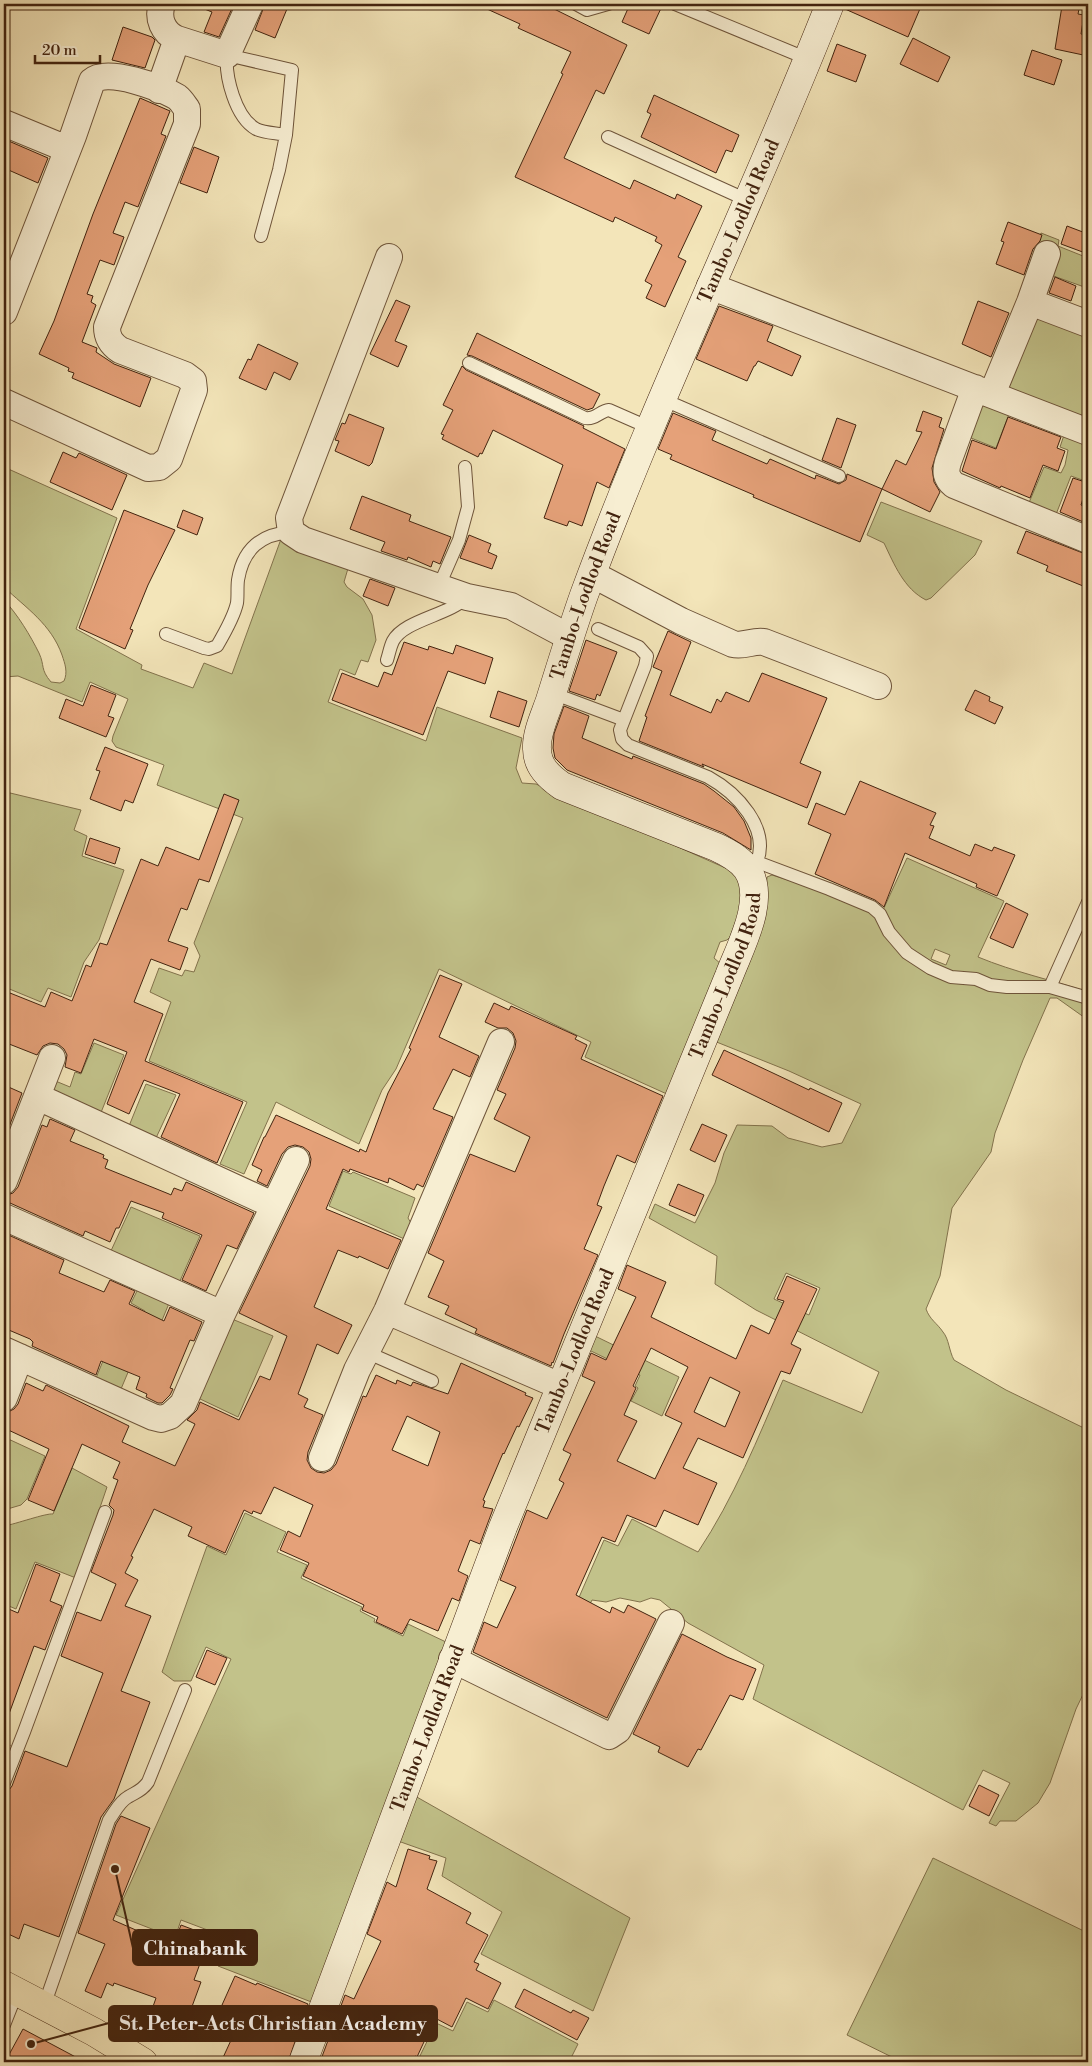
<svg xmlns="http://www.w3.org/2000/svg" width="1092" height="2066" font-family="'Libre Bodoni',serif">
	<rect width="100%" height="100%" fill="#f3e5b9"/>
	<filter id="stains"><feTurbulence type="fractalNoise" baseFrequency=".004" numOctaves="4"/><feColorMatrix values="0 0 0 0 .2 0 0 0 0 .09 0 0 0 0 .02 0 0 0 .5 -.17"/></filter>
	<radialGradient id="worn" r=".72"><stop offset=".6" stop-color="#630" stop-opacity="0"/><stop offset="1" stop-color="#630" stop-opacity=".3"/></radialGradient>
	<!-- green -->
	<path fill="#c2c28a" stroke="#82724c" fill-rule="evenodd" d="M1041,233L1059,240L1058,246L1088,258L1087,288L1048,274L1056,253L1037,245Z
		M1035,316L1088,333V372L1086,378L1088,379V423L1014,393L1008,387Z
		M980,399L1011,409L996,448L966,436Z
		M1064,435L1088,440V482L1071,476L1055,517L1028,505L1044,467L1061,473L1065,465L1068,450L1060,447Z
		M4,467L117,518L76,629L142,665L141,669L193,688L204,663L232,674L281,539L349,565L344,582L347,587L363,599L372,615L376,640L368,662L361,660L355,675L340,669L328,702L426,741L437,707L522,738L516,768L522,783L536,784L730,870C752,890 738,914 730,937L727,940L720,942L714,958L721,964L669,1095L585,1057L591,1042L439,969L396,1069L382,1090L359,1144L276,1102L244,1174L220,1164L247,1102L149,1061L171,1002L150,992L159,968L182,976L185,970L194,972L200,956L194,943L243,818L157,785L164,765L116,747L112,741L113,736L128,699L90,682L82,702L18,676L4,677V600C18,615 30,635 39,653C45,666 40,669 51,682L60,683L64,681C68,672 65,664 62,655C51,624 26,608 4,587Z
		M881,502L982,541L975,555L931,598L926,600C904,589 894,564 884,543L867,535Z
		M6,792L81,810L74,830L87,836L82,856L124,870L99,940L84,962L71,997L48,988L41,1002L7,988L4,983V793Z
		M907,858L1004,901L978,957C1014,972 1052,980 1088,992V1020L1057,998H1050L1023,1060L995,1133L991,1152L952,1208L940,1276L926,1309C930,1320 937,1323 943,1332C949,1339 949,1351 954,1360L1006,1390L1088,1430V1684L1076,1709L1050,1783L1038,1803L1016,1821H1000L996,1826L989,1823L1010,1783L983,1770L963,1810L955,1806L753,1699L764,1665L688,1623L660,1600L651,1598L640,1602L620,1598L606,1602L592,1600L580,1624L570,1618L604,1540L618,1546L632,1519L698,1552C734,1498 758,1438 783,1380L862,1413L879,1372L756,1310L715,1284L717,1256L649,1218L655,1204L695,1223L715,1183L724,1153L737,1125L772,1126L788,1138L822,1147L842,1143L861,1104L789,1071L714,1041L766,892L767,877L772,875L883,910ZM935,949L950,955L946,965L931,959ZM786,1273L820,1288L809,1315L774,1299Z
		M94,1043L124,1055L100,1115L54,1094L53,1080L70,1087L75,1072L81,1074Z
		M146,1084L176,1095L156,1138L129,1126Z
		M343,1171L351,1174L353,1172L415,1198L408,1218L411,1223L409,1241L329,1206Z
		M131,1207L200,1236L179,1283L110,1253Z
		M139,1287L170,1301L153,1342L134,1358L121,1389L96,1378L105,1356L139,1323L145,1311L131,1303Z
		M232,1319L273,1336L238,1417L198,1398Z
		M595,1336L679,1377L662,1416L631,1401L638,1388L635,1386L640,1375L589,1350Z
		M4,1437L45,1456L27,1499L21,1505L4,1510Z
		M72,1468L107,1487L76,1578L35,1562L16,1609L4,1604V1526C16,1524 46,1513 53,1514Z
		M245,1513L286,1532L277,1552L307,1565L301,1578L362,1607L360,1611L375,1619L374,1622L403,1636L408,1624L446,1642L314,2003L218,1966L226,1937L181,1920L175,1938L116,1915L231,1659L206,1647L191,1681H174L162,1672L207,1546L226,1555Z
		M415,1796L630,1918L593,2011L481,1954L502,1912L442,1876L446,1858L398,1841Z
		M933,1858L1088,1933V2062H902L847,2035Z
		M494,2000L578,2044L569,2062H417L436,2023L453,2031L467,2002L488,2012Z"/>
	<!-- building -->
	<path fill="#e5a179" stroke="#42230f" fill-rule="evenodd" d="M192,4H234L219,37L204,32L212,12Z
		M265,4H289L275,38L255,30Z
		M476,4H544L627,45L604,94L596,90L564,158L630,189L634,180L675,199L677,194L702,206L678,257L686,261L665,307L646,298L652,285L645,281L662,245L655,241L657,237L615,217L613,222L515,177L563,74L561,73L571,52L518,28L520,24Z
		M630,4H663L649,34L622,22Z
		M845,4H922L908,37L845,9Z
		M1062,6L1079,9L1078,14L1084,15L1081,34L1088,35V56L1055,49Z
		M123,27L152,37L155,40L145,68L112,60Z
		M913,38L950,57L938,82L900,64Z
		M837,44L866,55L856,82L827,71Z
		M1032,50L1062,60L1054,85L1024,75Z
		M654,95L739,135L732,152L726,150L716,173L641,137L651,114L647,112Z
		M140,98L170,111L161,134L166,136L138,207L125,202L113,233L124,237L114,265L100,260L87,294L93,296L91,302L96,305L82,342L97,348L96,352L114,364L151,378L140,407L72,378L74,373L68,371L69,368L39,354L54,321L93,214Z
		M4,139L48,158L38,183L4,168Z
		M194,147L219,157L207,193L180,183Z
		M1008,222L1042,235L1040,241L1033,249L1024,275L996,264L1004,242L1001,241Z
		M1067,226L1088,234V254L1061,244Z
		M1055,277L1076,286L1071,301L1049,293Z
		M396,300L410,306L395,341L407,346L398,367L370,354Z
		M978,301L1009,313L991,357L962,344Z
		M719,306L773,326L767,341L801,356L792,376L758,361L755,366H754L747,381L696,359Z
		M477,333L600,394L593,408L587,410L472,356L467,355Z
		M258,344L298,363L290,380L274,372L266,390L239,378L248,359L251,360Z
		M462,366L466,370L584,426L583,428L625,449L609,488L597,482L582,526L569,521L567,526L544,518L563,465L493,430L482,454L480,453L478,457L442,439L444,435L441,434L453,410L443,405Z
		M923,411L942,418L939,427L944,429L932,468L934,482L940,492L930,512L882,489L896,460L906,465L922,432L916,431Z
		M673,413L716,431L712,440L767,464L770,459L815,479L816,475L839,484L846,480L847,474L882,489L860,542L753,497L754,495L670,459L672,455L658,449Z
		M349,414L384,428L372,463L369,466L335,451L339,441L335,440L342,423L345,424Z
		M1008,417L1061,437L1057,448L1065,451L1058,471L1043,465L1030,498L1001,486L1000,488L962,471L972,440L996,449Z
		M837,418L856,425L841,468L822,460Z
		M63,452L76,458L79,453L127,475L112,510L50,482Z
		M1073,478L1088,483L1081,505L1088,508V524L1060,512Z
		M362,496L411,515L409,521L451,537L440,564L433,561L431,567L408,557L407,560L381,551L385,542L350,529Z
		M124,510L175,530L148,585L130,629L133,630L125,649L79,628Z
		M183,510L203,518L197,535L177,527Z
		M1026,531L1088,555V588L1046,571L1048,566L1017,553Z
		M469,535L491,544L488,552L497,556L492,569L460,558Z
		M370,579L395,588L388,606L363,596Z
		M668,631L691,642L670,695L711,713L717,699L721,702L726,692L749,702L762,673L827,698L800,763L821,772L807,808L702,764L704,767L639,741L647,717L645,716L662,671L653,667Z
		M586,640L617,652L600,696L597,694L595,700L569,691Z
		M404,642L428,650L429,646L453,654L456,645L493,658L485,684L448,671L423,735L332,700L342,673L378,687L384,672L392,675Z
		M91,685L116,695L108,716L114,718L106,737L59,718L66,699L83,706Z
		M975,690L990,697L989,701L1003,707L995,724L965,710Z
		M498,691L527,701L519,727L490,717Z
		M564,706L589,716L582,738L632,759L633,756L704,784L714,791L734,807L744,821L751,838V850L723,833L567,770L555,758L553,748L554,734Z
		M105,747L148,764L133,803L125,800L121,811L90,799L100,771L96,770Z
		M860,781L936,813L930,825L934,826L929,838L970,856L975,844L992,851L994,847L1015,855L997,896L976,887L977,884L905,853L884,907L875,900L815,874L831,834L808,824L816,803L845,815Z
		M224,794L239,800L209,882L199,879L187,910L181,908L168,941L188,948L180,970L151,959L134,1002L163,1014L145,1061L243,1102L217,1163L161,1137L180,1094L144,1080L129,1114L107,1104L127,1052L94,1039L81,1073L65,1067L67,1055L64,1049L58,1044L50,1043L43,1046L37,1055L4,1042V1008L10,993L45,1007L51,992L72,1001L86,965L91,967L100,943L107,945L141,859L158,866L166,847L199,860Z
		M90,838L120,848L115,864L85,854Z
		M1006,903L1028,914L1013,948L990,938Z
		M440,975L462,984L439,1037L479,1056L470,1077L453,1069L433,1109L453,1117L423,1187L417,1184L414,1190L389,1178L388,1183L350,1169L349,1172L343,1169L326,1209L401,1240L388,1269L359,1256L358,1258L338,1250L314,1307L352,1325L338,1354L317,1344L298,1394L308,1399L304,1407L323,1415L308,1452L307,1460L311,1468L317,1472L324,1473L331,1470L336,1464L363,1396L366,1397L376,1375L396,1384L397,1380L411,1386L413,1382L448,1394L461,1363L526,1393L525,1395L533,1398L519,1427L517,1426L504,1454L503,1453L483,1500L485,1501L483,1507L493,1509L480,1544L470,1540L458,1571L468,1576L459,1601L452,1598L438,1631L410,1619L402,1634L376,1622L378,1617L362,1610L364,1605L303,1576L309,1563L280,1550L288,1531L300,1537L313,1505L274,1487L261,1514L253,1511L252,1514L244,1510L225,1553L188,1536L192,1527L154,1509L131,1556L133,1557L125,1573L138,1580L125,1606L151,1616L121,1691L150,1702L114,1799L101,1817L59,1937L24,1924L19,1939L4,1932V1791L9,1790L12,1786L25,1751L67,1767L103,1673L61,1656L77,1612L101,1621L116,1584L91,1572L113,1515L114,1510L109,1505L118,1480L113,1478L120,1462L82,1444L54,1511L28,1500L49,1449L4,1428V1421L8,1412L14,1409L18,1404L26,1383L43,1391L46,1385L129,1426L122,1442L175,1466L195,1424L187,1420L197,1410L200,1402L239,1420L260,1376L270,1380L287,1336L239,1313L310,1166L311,1159L309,1152L303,1147L295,1145L288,1147L282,1154L267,1186L257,1181L262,1170L252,1165L264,1137H265L276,1115L359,1152L360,1149L366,1152L388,1093L411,1049L409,1048ZM407,1416L440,1432L428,1466L392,1450Z
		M494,1003L509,1010L511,1006L577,1036L575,1039L587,1045L581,1059L663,1096L635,1163L617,1155L604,1186L597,1205L602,1207L584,1249L598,1255L564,1334L553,1363L552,1362L551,1366L475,1333L477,1329L445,1314L449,1306L428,1297L444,1261L428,1253L470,1154L515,1172L530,1137L494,1119L506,1094L497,1090L515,1048L516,1041L513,1033L507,1028H498L485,1022Z
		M724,1050L809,1090L810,1088L842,1103L829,1132L712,1075Z
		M4,1085L22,1093L4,1140Z
		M50,1119L75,1130L70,1141L104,1155L103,1158L108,1160L105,1168L169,1194L171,1195L174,1188L182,1191L186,1182L254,1213L237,1249L227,1245L206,1291L182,1280L202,1235L162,1218L164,1213L131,1201L119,1228H116L110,1242L85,1231L83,1236L10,1203L4,1202V1196L13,1193L18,1187L42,1125L47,1127Z
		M702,1124L727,1135L715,1162L690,1150Z
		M678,1184L704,1195L695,1216L669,1205Z
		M4,1233L64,1260L59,1273L104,1292L110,1280L135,1291L129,1304L164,1321L170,1307L202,1322L194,1341L190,1340L170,1388L173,1389L170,1395L162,1403H158L146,1397L147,1394L136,1389L140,1377L101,1361L96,1375L32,1346L33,1342L30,1339L4,1328Z
		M627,1265L666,1282L651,1317L736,1359L751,1325L769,1334L784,1301L777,1299L787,1276L817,1289L791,1344L801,1349L790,1374L781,1371L743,1458L698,1438L683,1468L717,1483L698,1525L664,1510L656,1527L627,1515L615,1542L602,1537L576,1595L610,1613L612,1607L624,1613L628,1605L656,1619L607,1718L473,1652L484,1622L497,1628L516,1587L500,1580L527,1510L547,1519L564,1483L559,1480L571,1454L563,1450L595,1382L582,1376L591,1353L606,1360L636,1297L618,1289ZM651,1348L688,1367L665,1415L682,1423L655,1479L617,1461L637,1421L624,1415L636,1388L633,1386ZM710,1377L740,1392L725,1427L694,1412Z
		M36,1564L60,1574L50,1601L62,1606L45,1650L34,1646L6,1722L4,1721V1607L18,1613Z
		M682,1634L727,1657L756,1669L743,1700L730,1695L701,1750L698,1749L688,1767L658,1752L660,1747L633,1734Z
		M207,1650L227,1658L215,1685L196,1677Z
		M4,1742L10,1745L4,1761Z
		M979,1785L999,1795L989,1816L969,1806Z
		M121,1816L150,1828L113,1920L154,1938L155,1936L174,1944L181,1925L210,1936L194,1980L201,1982L183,2031L149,2018L156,1998L114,1983L113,1986L107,1983L101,1998L85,1991L105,1944L78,1933L116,1824Z
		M408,1849L430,1856L429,1859L437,1861L427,1889L471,1913L466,1923L488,1935L474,1962L479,1964L476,1970L501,1983L488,2009L466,1998L452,2027L435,2018L417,2057L415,2056L411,2062H320L345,1995L354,1999L381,1941L367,1934L387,1882L396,1887Z
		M235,1976L256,1985L257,1983L308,2004L288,2062H221L243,2014L222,2005Z
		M524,1989L571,2013L573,2010L589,2018L577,2040L515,2007Z
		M23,2029L85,2062H5Z"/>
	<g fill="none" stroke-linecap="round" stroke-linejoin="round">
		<defs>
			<path id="lane" d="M576,4L587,10L608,4
				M675,4L808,59
				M608,137L747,200
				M261,236L279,170L286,135L292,70L227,55C225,76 235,117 256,129C264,133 277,133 286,135
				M469,363L585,418C595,420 600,411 609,410L650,428
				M662,399L839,476
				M439,586L459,540L468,507L465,467
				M598,629L639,647L647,656L645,666L620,730L622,739L628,745L708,777C737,793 770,828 757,862L829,889L872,907L880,914L889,932L907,953L930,968L951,977L976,979L990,985L1007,987H1050L1088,998
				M166,634L204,648L209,649L217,646C224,634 234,617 237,603C238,596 237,588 238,580C243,549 261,534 291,532
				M387,660C389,654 390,647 393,641C404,620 450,615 467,597
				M552,693L624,720
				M1050,987L1088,902
				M366,1352L432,1381
				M4,1783L24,1732L105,1512
				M44,2006L109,1820C115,1812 119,1802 128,1797C136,1792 142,1791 148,1782L185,1690
				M4,2025L17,1992"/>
			<path id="street" d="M177,39L227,55L250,4
				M159,90L177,39C163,33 157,18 162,4
				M4,123L67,149
				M389,257L289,518L291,532L303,540L467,597L511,606L569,637
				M710,286L1088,432
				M1030,302L1088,324
				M4,312L73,136L92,81C106,67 162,88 177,97C181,100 184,105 187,109V124L107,327C107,338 111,344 120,350L185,375L193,381L194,390L169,459L159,467L148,468L4,402
				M975,388L948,462C945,472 946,478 954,485L1088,540
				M992,394L1030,302L1047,254
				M592,574L681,621L733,644C744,647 753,640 764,642L878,686
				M38,1097L273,1205
				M4,1181L52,1058
				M4,1217L222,1314
				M387,1311L560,1386
				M4,1350L153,1417L161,1419L170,1416L183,1404L222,1314L296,1160
				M4,1398L20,1357
				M322,1458L357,1370L387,1311L501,1042
				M452,1659L609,1736L618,1730L671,1623"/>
			<g id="secondary">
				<path id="s1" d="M303,2062L503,1527L729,976C740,947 767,899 747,869C740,859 727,852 716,847L562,786C549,777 537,766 537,749C536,733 545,715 550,700C561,665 572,629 584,595C658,394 752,202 830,4"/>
			</g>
			<path id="highway" d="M4,1985L94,2032L143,2062"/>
		</defs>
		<!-- lane casing -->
		<use href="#lane" stroke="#6e543a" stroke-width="14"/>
		<!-- street casing -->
		<use href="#street" stroke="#6e543a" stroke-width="28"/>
		<!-- secondary casing -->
		<use href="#secondary" stroke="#42230f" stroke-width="29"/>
		<!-- highway casing -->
		<use href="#highway" stroke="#42230f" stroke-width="29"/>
		<!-- lane -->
		<use href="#lane" stroke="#f7eed2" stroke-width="12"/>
		<!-- street -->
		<use href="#street" stroke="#f7eed2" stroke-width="26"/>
		<!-- secondary -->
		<use href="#secondary" stroke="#f7eed2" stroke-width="28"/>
		<!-- highway -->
		<use href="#highway" stroke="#f3e5b9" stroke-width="28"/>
	</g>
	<g text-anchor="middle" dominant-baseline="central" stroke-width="4.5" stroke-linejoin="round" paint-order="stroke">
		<!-- street labels -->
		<g font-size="19" fill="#42230f" stroke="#f7eed2">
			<text stroke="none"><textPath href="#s1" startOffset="2096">Tambo-Lodlod Road</textPath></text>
			<text stroke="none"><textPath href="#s1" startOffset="1691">Tambo-Lodlod Road</textPath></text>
			<text stroke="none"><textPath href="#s1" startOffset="1166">Tambo-Lodlod Road</textPath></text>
			<text stroke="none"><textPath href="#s1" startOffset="761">Tambo-Lodlod Road</textPath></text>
			<text stroke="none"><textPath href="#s1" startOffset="356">Tambo-Lodlod Road</textPath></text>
		</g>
	</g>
	<!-- callouts -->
	<path fill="none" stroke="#42230f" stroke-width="2" d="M115 1869L133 1948M31 2044L109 2023"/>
	<g fill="#42230f" stroke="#f7eed2" stroke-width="2">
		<circle cx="115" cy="1869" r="5"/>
		<circle cx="31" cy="2044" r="5"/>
	</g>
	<g fill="#42230f" stroke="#42230f" stroke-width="2">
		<rect x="133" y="1930" width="124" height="35" rx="5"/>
		<rect x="109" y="2006" width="328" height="35" rx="5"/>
	</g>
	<g font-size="20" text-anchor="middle" font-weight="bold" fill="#fff">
		<text x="195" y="1955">Chinabank</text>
		<text x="273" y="2030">St. Peter-Acts Christian Academy</text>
	</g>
	<!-- margin -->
	<rect width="1092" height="2066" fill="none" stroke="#f3e5b9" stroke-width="20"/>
	<rect x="5" y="5" width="1082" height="2056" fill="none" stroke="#42230f" stroke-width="2.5"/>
	<rect x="10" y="10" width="1072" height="2046" fill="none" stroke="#42230f"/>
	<!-- scale -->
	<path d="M35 55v8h65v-8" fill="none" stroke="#42230f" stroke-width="2.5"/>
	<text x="42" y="55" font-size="15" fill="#42230f" stroke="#f7eed2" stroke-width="4" paint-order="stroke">20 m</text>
	<rect width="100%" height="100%" filter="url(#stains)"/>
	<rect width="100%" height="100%" fill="url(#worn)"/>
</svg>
